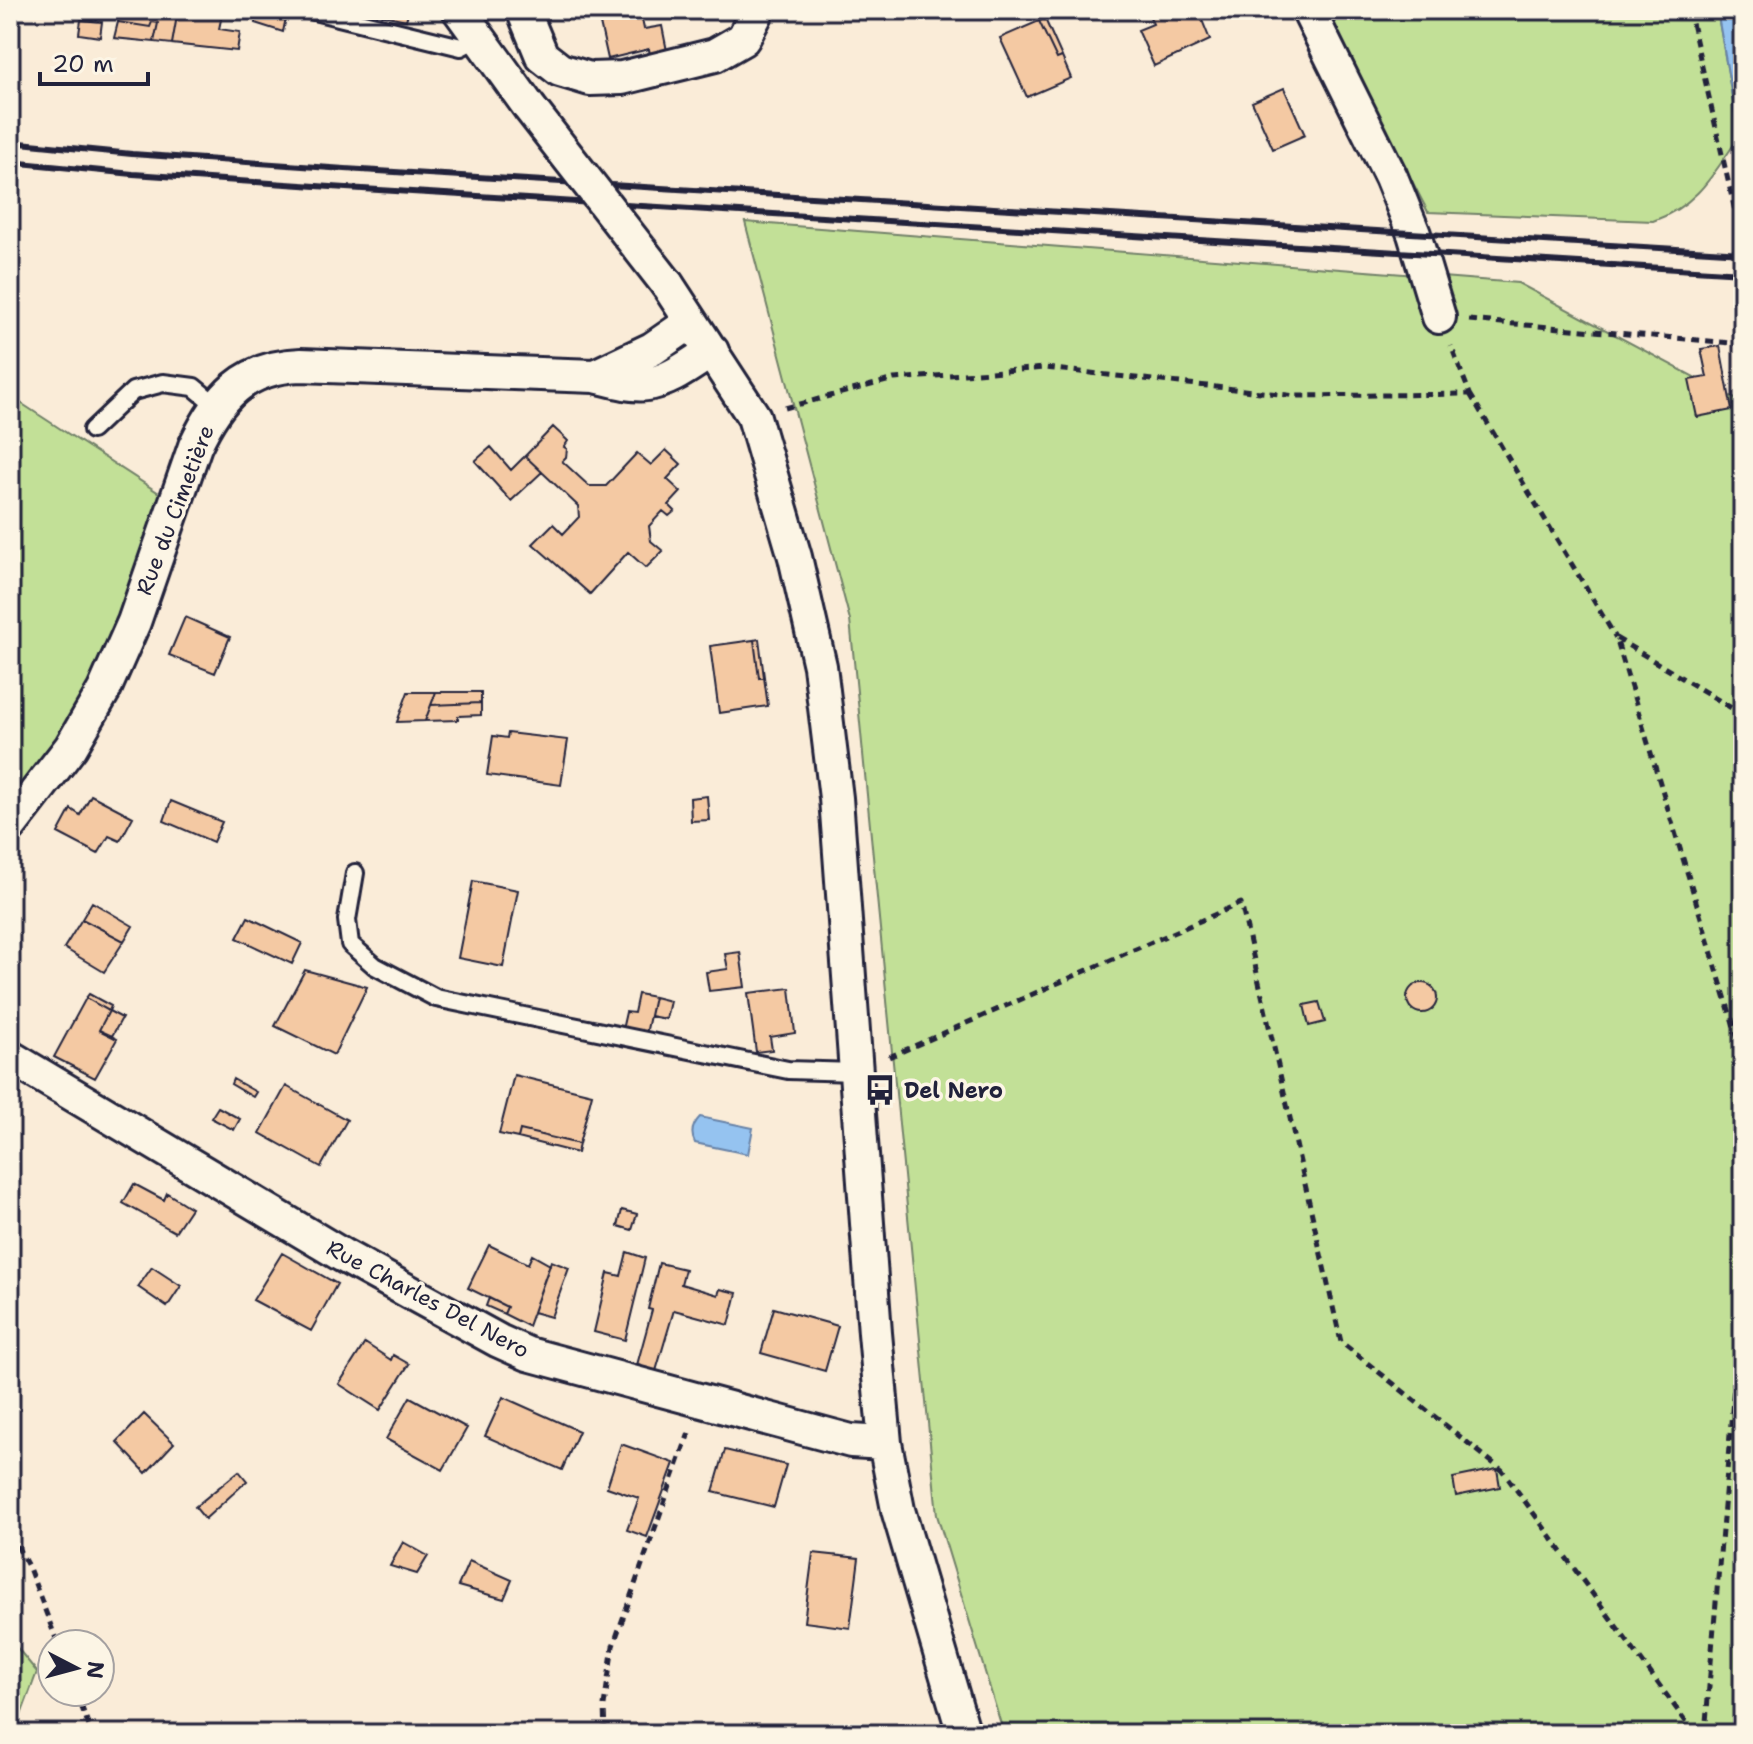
<svg xmlns="http://www.w3.org/2000/svg" width="1753" height="1744" font-family="'Shantell Sans',sans-serif">
	<rect width="100%" height="100%" fill="#faecd8"/>
	<filter id="ink" filterUnits="userSpaceOnUse"><feTurbulence type="fractalNoise" baseFrequency=".0125" numOctaves="2"/><feDisplacementMap in="SourceGraphic" scale="16" xChannelSelector="R" yChannelSelector="G"/><feConvolveMatrix kernelMatrix="1 2 1 2 8 2 1 2 1" color-interpolation-filters="sRGB"/></filter>
	<g filter="url(#ink)">
		<!-- green -->
		<path fill="#c2e097" stroke="#728169" stroke-width="2" d="M1328,10H1717L1739,137C1713,174 1698,205 1653,221L1428,212L1348,57Z
			M745,222L1518,283L1743,403V1734H1004L937,1515L850,620Z
			M10,396L165,497L76,729L10,808Z
			M10,1639L37,1672L14,1734H10Z"/>
		<!-- water -->
		<path fill="#95c3f0" stroke="#6783a8" stroke-width="2" d="M1717,10H1743V159Z
			M700,1117L753,1128L748,1154L695,1143C690,1133 692,1125 700,1117Z"/>
		<!-- building -->
		<path fill="#f4c9a3" stroke="#22223b" stroke-width="2" d="M120,10H178L172,44L154,42L158,23L152,22L150,27L118,22Z
			M178,10H223L219,29L240,32L237,51L172,44Z
			M258,10H278L287,13L283,32L255,23Z
			M360,10H409L406,20Z
			M597,10H640L644,29L662,26L667,51L650,55L649,49L608,59Z
			M1147,10H1198L1210,40L1154,66L1138,30L1153,24Z
			M1045,19L1062,57L1057,59L1039,21Z
			M81,20L102,22L100,37L79,34Z
			M1039,21L1057,59L1062,57L1071,78L1027,97L1000,38Z
			M118,22L150,27L152,22L158,23L154,42L114,38Z
			M1284,88L1305,135L1273,149L1252,102Z
			M1720,346L1732,410L1697,417L1689,380L1707,377L1701,349Z
			M553,427L568,441L564,447L567,449L566,457L562,461L589,486H606L637,453L651,465L666,450L681,464L667,479L681,492L669,505L675,511L669,516L663,511L649,526L651,541L663,551L646,568L628,552L590,594L533,544L553,524L563,534L579,517L578,506L525,456Z
			M491,447L511,470L525,456L542,472L511,501L475,461Z
			M185,617L230,637L215,673L169,655Z
			M759,639L764,677L759,678L754,640Z
			M754,640L759,678L764,677L768,706L719,713L710,646Z
			M408,692H436L425,721L397,722Z
			M436,692H481V703L431,705Z
			M481,703V715L458,716V720L425,721L431,705Z
			M508,733L568,740L561,785L487,775L493,736L507,738Z
			M91,795L133,817L120,841L109,836L98,854L58,833L71,809L80,815Z
			M707,796L709,820L691,821L690,798Z
			M171,801L222,822L213,842L164,821Z
			M473,881L518,890L503,967L458,958Z
			M92,902L133,926L124,941L82,919Z
			M248,917L302,943L292,964L237,938Z
			M82,919L124,941L104,972L64,948Z
			M740,952L745,987L709,991L706,972L728,969L725,954Z
			M305,970L367,987L334,1055L275,1026Z
			M1407 998a15 15 0 1 1 30 0a15 15 0 1 1-30 0Z
			M790,988L795,1033L770,1037L772,1050L756,1052L748,993Z
			M89,994L111,1006L109,1011L86,998Z
			M638,994L654,997L646,1034L622,1030L626,1012L634,1013Z
			M654,997L670,1001L666,1019L650,1016Z
			M86,998L109,1011L99,1030L117,1039L95,1078L54,1057Z
			M1319,1002L1325,1022L1309,1026L1304,1005Z
			M109,1011L122,1018L112,1036L99,1030Z
			M514,1075L592,1094L579,1144L520,1130L518,1138L499,1134Z
			M233,1079L256,1092L253,1097L231,1084Z
			M286,1086L347,1120L321,1167L260,1133Z
			M218,1107L240,1119L234,1130L211,1118Z
			M520,1130L579,1144L577,1153L518,1138Z
			M134,1184L164,1200L167,1193L191,1208L175,1232L123,1203Z
			M622,1210L637,1214L632,1230L618,1226Z
			M489,1245L528,1264L532,1255L550,1265L528,1326L504,1314L507,1307L468,1288Z
			M627,1252L645,1258L625,1340L594,1332L608,1273L621,1276Z
			M282,1253L337,1284L311,1331L253,1300Z
			M551,1261L569,1268L551,1317L533,1312Z
			M659,1263L685,1269L681,1284L718,1295L720,1289L737,1293L729,1325L674,1310L656,1371L637,1365L652,1310L648,1309Z
			M152,1267L181,1286L167,1307L138,1287Z
			M489,1298L507,1307L504,1314L486,1306Z
			M774,1308L838,1326L825,1371L761,1353Z
			M365,1343L391,1360L393,1355L409,1364L380,1410L339,1384Z
			M410,1397L467,1428L443,1470L386,1439Z
			M503,1397L579,1431L562,1470L485,1436Z
			M144,1414L174,1443L146,1473L117,1442Z
			M621,1444L674,1463L647,1537L627,1530L639,1498L607,1487Z
			M725,1450L786,1465L774,1507L713,1492Z
			M1497,1469L1500,1487L1456,1496L1453,1478Z
			M239,1471L247,1481L205,1519L195,1507Z
			M403,1542L428,1556L417,1574L390,1566Z
			M813,1553L859,1558L850,1628L804,1622Z
			M469,1561L512,1580L504,1599L458,1586Z"/>
		<g fill="none" stroke-linecap="round" stroke-linejoin="round">
			<defs>
				<path id="service" d="M310,10L461,47L480,37
					M92,430L133,391L163,383L194,387L217,406
					M355,873L347,920L350,944L375,966L436,998L788,1070L856,1072"/>
				<path id="minor" d="M459,10L529,107
					M523,10L542,56L560,70L590,79L622,78L715,55L743,39L756,14V10
					M1308,10L1391,177L1414,234L1439,317
					M667,284L754,417L795,557L820,666L836,798L875,1333L885,1443L898,1510L964,1734
					M595,376L652,349L691,322
					M10,826L71,747L104,690L134,622L195,446C218,397 244,367 301,365L595,376C612,380 630,386 647,384C671,381 692,363 712,351
					M10,1057L342,1255L499,1341L528,1354L851,1441L885,1443"/>
			</defs>
			<!-- service casing -->
			<use href="#service" stroke="#22223b" stroke-width="22"/>
			<!-- minor casing -->
			<use href="#minor" stroke="#22223b" stroke-width="38"/>
			<!-- path -->
			<path stroke="#22223b" stroke-width="5" stroke-dasharray="8 6" stroke-linecap="butt" d="M1689,10L1735,211L1743,237
				M1469,320L1743,344
				M1470,394L1616,638
				M785,408L894,379L1045,368L1297,396L1470,394L1451,346
				M1743,715L1616,638L1743,1056
				M889,1057L1241,903L1341,1342L1502,1470L1695,1734
				M10,1533L29,1568L58,1644
				M76,1692L92,1734
				M605,1734L604,1706L613,1646L689,1433
				M1705,1734L1743,1279"/>
			<!-- service -->
			<use href="#service" stroke="#fcf5e5" stroke-width="16"/>
			<!-- minor -->
			<use href="#minor" stroke="#fcf5e5" stroke-width="32"/>
			<!-- rail -->
			<path stroke="#22223b" stroke-width="6" d="M10,142L132,154L345,169L1743,253
				M10,162L133,174L346,188L1743,273"/>
			<defs>
				<path id="minor-bridge" d="M529,107L667,284"/>
			</defs>
			<!-- minor-bridge casing -->
			<use href="#minor-bridge" stroke="#22223b" stroke-width="38" stroke-linecap="butt"/>
			<!-- minor-bridge -->
			<use href="#minor-bridge" stroke="#fcf5e5" stroke-width="32"/>
		</g>
	</g>
	<!-- icons -->
	<defs>
		<symbol id="bus-bare" viewBox="-9 -9 18 18"><path d="M-5-6H5V4H4V6H2V4H-2V6H-4V4H-5ZM-3.5-4V0h7V-4ZM-3.5 1.2v1.5H-2V1.2ZM2 1.2v1.5H3.5V1.2Z" fill="#22223b" stroke="#fcf5e5" stroke-width="2.5" paint-order="stroke"/></symbol>
	</defs>
	<g fill-rule="evenodd">
		<use href="#bus-bare" x="858" y="1068" width="44" height="44"/>
	</g>
	<g text-anchor="middle" dominant-baseline="central" stroke-width="7" stroke-linejoin="round" paint-order="stroke">
		<!-- street labels -->
		<g font-size="22" fill="#22223b" stroke="#fcf5e5">
			<text transform="translate(175 510) rotate(-69)">Rue du Cimetière</text>
			<text transform="translate(428 1299) rotate(28)">Rue Charles Del Nero</text>
		</g>
		<!-- poi labels -->
		<g font-size="22" font-weight="bold" fill="#22223b" stroke="#fcf5e5" text-anchor="start">
			<text x="904" y="1090">Del Nero</text>
		</g>
	</g>
	<!-- margin -->
	<rect width="1753" height="1744" fill="none" stroke="#fcf5e5" stroke-width="40"/>
	<rect x="20" y="20" width="1713" height="1704" fill="none" stroke="#22223b" stroke-width="3" filter="url(#ink)"/>
	<!-- north arrow -->
	<g transform="translate(76 1668) rotate(96)"><circle r="38" fill="#fcf5e5" stroke="#a5a1a1" stroke-width="2"/>
	<path d="M0-6L14 30L0 20L-14 30Z" fill="#22223b"/>
	<text y="-12" font-size="22" font-weight="bold" text-anchor="middle" fill="#22223b">N</text>
	</g>
	<!-- scale -->
	<path d="M40 72v12h108v-12" fill="none" stroke="#22223b" stroke-width="4"/>
	<text x="52" y="72" font-size="24" fill="#22223b" stroke="#fcf5e5" stroke-width="6" paint-order="stroke">20 m</text>
</svg>
